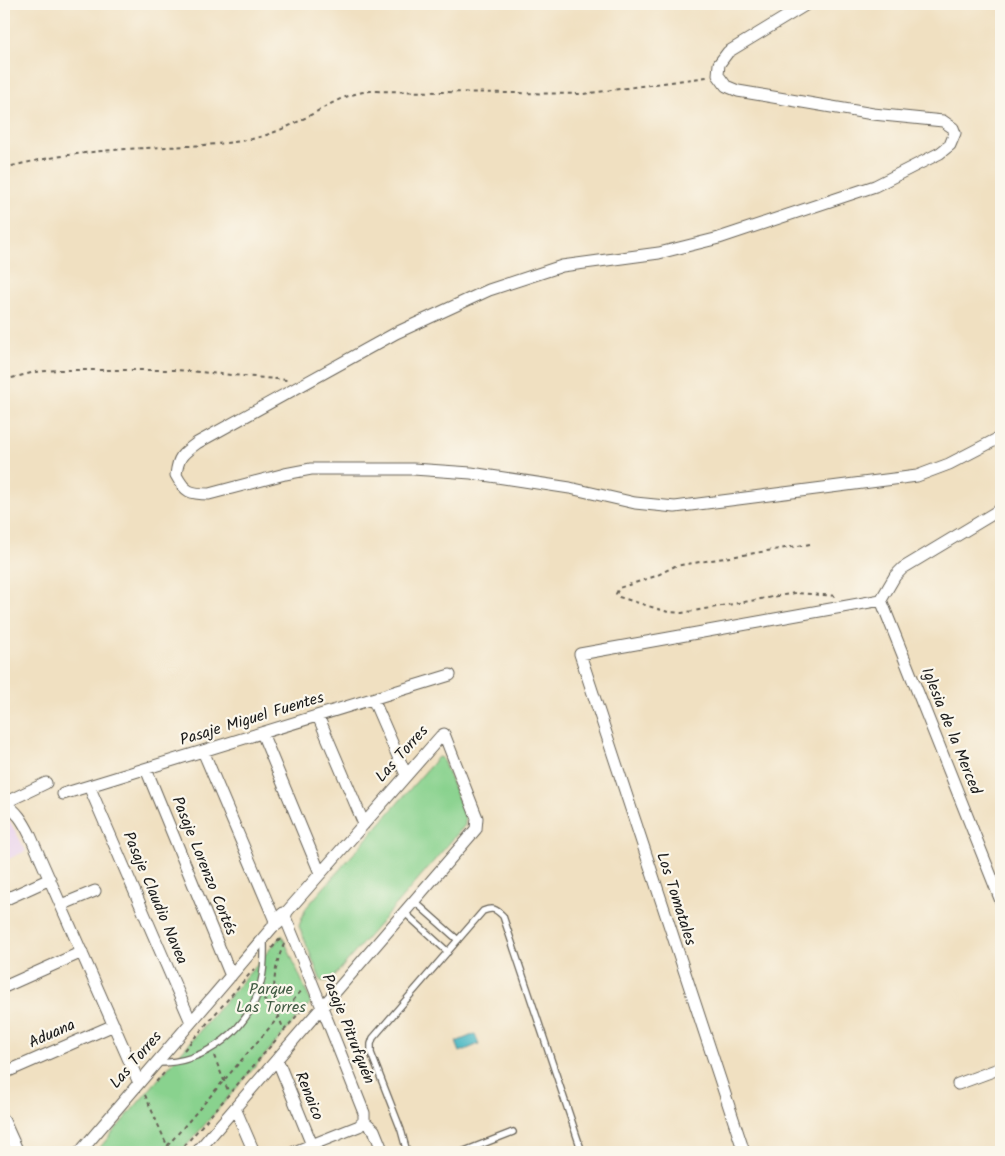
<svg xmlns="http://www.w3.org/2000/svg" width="1005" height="1156" font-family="Kalam,sans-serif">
	<rect width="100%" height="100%" fill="#fbf7ec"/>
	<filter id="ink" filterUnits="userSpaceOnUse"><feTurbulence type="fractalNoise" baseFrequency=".02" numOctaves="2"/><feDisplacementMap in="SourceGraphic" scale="10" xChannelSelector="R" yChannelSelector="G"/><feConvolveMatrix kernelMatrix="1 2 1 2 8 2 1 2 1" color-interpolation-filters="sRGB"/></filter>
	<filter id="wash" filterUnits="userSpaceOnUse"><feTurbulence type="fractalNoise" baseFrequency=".0096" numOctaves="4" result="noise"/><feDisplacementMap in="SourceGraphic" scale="20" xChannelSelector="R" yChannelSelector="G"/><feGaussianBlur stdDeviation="1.12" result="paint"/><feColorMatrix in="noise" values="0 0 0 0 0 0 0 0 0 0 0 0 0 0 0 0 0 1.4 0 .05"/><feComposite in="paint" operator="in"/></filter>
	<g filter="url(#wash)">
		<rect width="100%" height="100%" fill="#f0e0c1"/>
		<!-- built -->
		<path fill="#e9d2ed" d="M6,814L26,851L4,861V815Z"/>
		<!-- green -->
		<path fill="#89d28e" stroke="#527755" d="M438,757L442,758L465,816V825L330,981H321L299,926L306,908Z
			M282,935L311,1002L181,1152H96Z"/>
		<!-- water -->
		<path fill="#49b7c3" stroke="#326a70" d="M475,1034L479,1044L460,1052L456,1042Z"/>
	</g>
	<g filter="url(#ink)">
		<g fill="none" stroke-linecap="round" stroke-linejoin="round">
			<defs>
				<path id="service" d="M414,901L458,940
					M404,912L448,952
					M157,1063C206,1063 250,1030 261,982C265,968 264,953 264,939
					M407,1152L401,1130L371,1053V1044L373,1038L483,911C493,907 496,909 503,916L582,1152
					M462,1152L513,1132"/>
				<path id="minor" d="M807,4L728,52L719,64L718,75L726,86L738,91L873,114L943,121L953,128L955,133L950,145L940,153L875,186L719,238L659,253L562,266L489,290L396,333L197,443C182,454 178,457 176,475C185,492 190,494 209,494L285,474L311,469H413L471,473L570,488L635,503L675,507L917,476L949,464L1001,437
					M881,600L1001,901
					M881,600L895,576L903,568L1001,509
					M373,699L406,775
					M318,716L364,824
					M262,733L320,873
					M146,769L231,976
					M89,786L191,1022
					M63,794L450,675
					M4,803C17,811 23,821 30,835L139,1083
					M4,803L46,783
					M4,900L50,879
					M61,905L95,891
					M4,987L82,952
					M277,1059L312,1145
					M4,1073L114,1025
					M958,1084L1001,1068
					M235,1108L254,1152
					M4,1121L18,1152
					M364,1121L374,1130L383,1152
					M80,1152L276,923L203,751
					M197,1152L310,1021L338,989L476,829L477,818L444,734L441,736L284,915C299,950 313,986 328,1022L364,1113V1121
					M294,1152L359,1126L364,1121
					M744,1152L580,654L881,600"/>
				<path id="tertiary" d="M276,923L284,915"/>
			</defs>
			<!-- service casing -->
			<use href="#service" stroke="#666156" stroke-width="8"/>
			<!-- minor casing -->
			<use href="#minor" stroke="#666156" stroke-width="13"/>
			<!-- tertiary casing -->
			<use href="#tertiary" stroke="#666156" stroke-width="17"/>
			<!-- path -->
			<path stroke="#666156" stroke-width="2" stroke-dasharray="4 4" stroke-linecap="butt" d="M4,168C50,156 98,150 146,148C182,146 216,146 252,139C269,135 286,128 301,120C327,107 340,95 370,91L583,94L707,77
				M4,380L35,372L57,370H177L287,380
				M810,544L675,566L656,576L619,588L616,594L619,597L668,612L682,613L795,593L838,596
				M284,944C271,973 271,1001 284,1030
				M272,948L279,940L283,941
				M263,1000L301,1011
				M184,1050L254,969
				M214,1056L229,1093
				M156,1082L166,1071
				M145,1095L170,1152
				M162,1152L303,989
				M179,1152L306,1005L307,1001
				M182,1152L187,1146"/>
			<!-- service -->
			<use href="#service" stroke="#fff" stroke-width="5.5"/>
			<!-- minor -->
			<use href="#minor" stroke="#fff" stroke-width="11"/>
			<!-- tertiary -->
			<use href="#tertiary" stroke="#fff" stroke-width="15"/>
		</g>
	</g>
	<g text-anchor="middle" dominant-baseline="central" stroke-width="4.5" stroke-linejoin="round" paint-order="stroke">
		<!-- street labels -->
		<g font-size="16" fill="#1c1c1c" stroke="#fbf7ec">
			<text transform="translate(252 719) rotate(-17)">Pasaje Miguel Fuentes</text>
			<text transform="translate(951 731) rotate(68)">Iglesia de la Merced</text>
			<text transform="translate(402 754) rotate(-48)">Las Torres</text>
			<text transform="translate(204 866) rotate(68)">Pasaje Lorenzo Cortés</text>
			<text transform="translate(155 898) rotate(67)">Pasaje Claudio Navea</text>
			<text transform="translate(676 899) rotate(72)">Los Tomatales</text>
			<text transform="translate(348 1029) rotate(68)">Pasaje Pitrufquén</text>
			<text transform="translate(52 1034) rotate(-24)">Aduana</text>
			<text transform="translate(136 1060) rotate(-49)">Las Torres</text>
			<text transform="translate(309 1096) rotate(68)">Renaico</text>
		</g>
		<!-- park labels -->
		<g font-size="16" fill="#425c44" stroke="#fbf7ec">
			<text x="271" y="989">Parque<tspan x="271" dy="18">Las Torres</tspan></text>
		</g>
	</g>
	<!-- margin -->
	<rect width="1005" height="1156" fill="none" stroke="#fbf7ec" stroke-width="20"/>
</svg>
